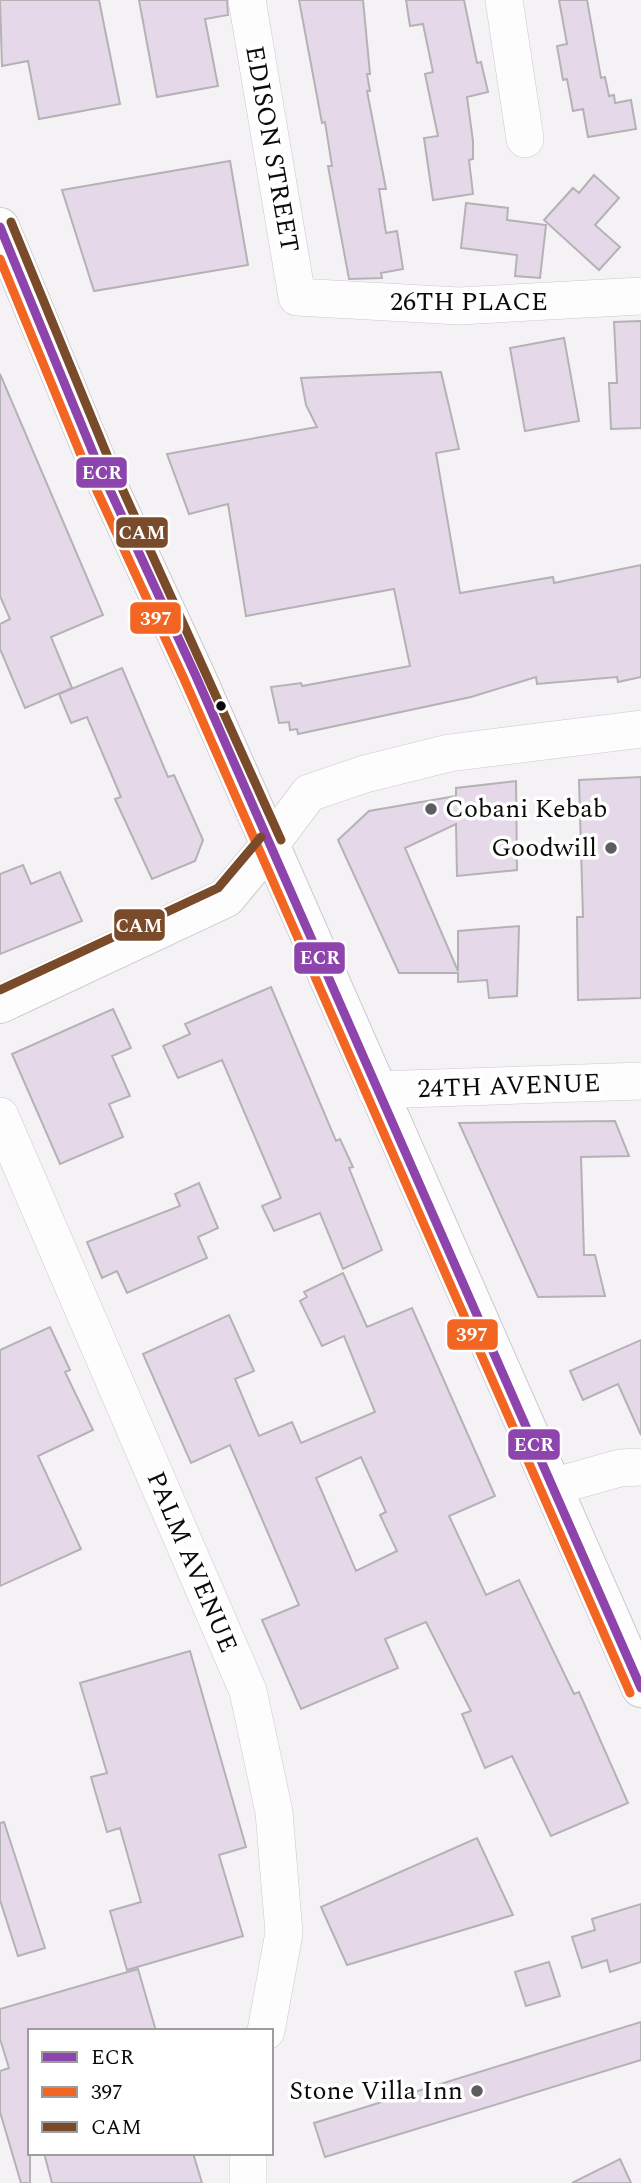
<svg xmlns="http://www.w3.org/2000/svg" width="641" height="2183" font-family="Spectral,serif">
	<rect width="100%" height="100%" fill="#f4f2f5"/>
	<!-- building -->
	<path fill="#e5d9e9" stroke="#b4b2b5" stroke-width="2" fill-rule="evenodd" d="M0,0H99L120,104L39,119L28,61L2,66Z
		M139,0H227L228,15L205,19L218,86L157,97Z
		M299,0H363L370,74H367L370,91H367L386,189H379L386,233L397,231L403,269L381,273L382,278L349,279L328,166H332L325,122L322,123Z
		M406,0H464L477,63L481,62L488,92L467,97L473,141V159L469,160L473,194L433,200L424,138L438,136L425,74L433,72L423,24L410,26Z
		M559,0H587L601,78L605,77L609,96L614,95L615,103L631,100L636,129L588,137L583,109L573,111L567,79L563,80L557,46L567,44Z
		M230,161L248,265L94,291L62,190Z
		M594,175L619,198L595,225L620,247L599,270L544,220L573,188L579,193Z
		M466,203L508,208L507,220L546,225L540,278L515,276L517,255L461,248Z
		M641,321V428L611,429L609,383H617L614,322Z
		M564,338L579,421L525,431L510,348Z
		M441,372L459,449L436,453L460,593L553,577L554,583L641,565V677L618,682L617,677L537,684L536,677L471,697L298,734L297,729L290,730L289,722L279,723L271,687L301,683L302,686L410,666L394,589L246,616L228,504L189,514L167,454L317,427L306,405L301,378Z
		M0,374L103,615L51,637L72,688L25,708L0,649V624L10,619L0,596Z
		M122,668L168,777L174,775L203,840L195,861L152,879L115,799L121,797L87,717L71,723L59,694Z
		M641,777V998L578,1000L577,917H583L579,780Z
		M516,781L517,870L457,876L456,824L405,848L458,971V931L519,926L517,996L489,998L487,980L458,982V973H399L338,840L369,811L456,796V788Z
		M23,865L31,884L60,872L82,921L0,954V874Z
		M271,987L336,1141L340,1139L353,1167L349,1168L382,1250L343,1269L320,1213L274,1231L262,1206L281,1198L222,1060L178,1078L163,1046L190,1034L185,1024Z
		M113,1009L131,1048L112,1056L130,1096L109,1104L123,1137L60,1164L12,1054Z
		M615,1121L629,1156L581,1157L584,1255H595L605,1296L538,1297L459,1123Z
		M199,1183L218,1228L198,1237L207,1258L127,1293L117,1271L102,1278L87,1242L180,1206L175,1194Z
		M343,1273L367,1327L412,1308L495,1496L449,1516L486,1595L519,1580L574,1694L579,1692L628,1803L551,1836L512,1756L485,1768L462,1714L471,1711L426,1622L385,1639L398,1668L301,1709L262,1620L299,1605L230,1445L191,1463L143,1354L229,1315L254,1371L235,1379L259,1436L292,1422L301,1443L375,1412L344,1336L322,1346L300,1301L307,1297L304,1292ZM361,1457L386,1512L380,1515L397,1551L356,1571L316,1478Z
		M50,1327L70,1370L65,1372L93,1430L38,1456L81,1549L0,1586V1350Z
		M641,1340V1435L618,1384L583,1400L570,1371Z
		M190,1651L246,1847L219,1855L243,1936L127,1970L110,1911L141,1902L120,1828L107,1832L91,1777L107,1773L80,1683Z
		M4,1822L45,1948L18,1956L0,1900V1823Z
		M477,1838L513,1915L347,1965L321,1907Z
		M641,1904V1962L610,1972L607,1960L582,1968L572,1937L595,1930L592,1919Z
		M549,1962L560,1996L526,2006L515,1972Z
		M138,1969L156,2031H30V2183H21L0,2112V2071L9,2068L0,2039V2009Z
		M641,2022V2060L325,2157L314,2123Z
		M44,2153H193L202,2183H52Z
		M620,2159L631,2183H572Z"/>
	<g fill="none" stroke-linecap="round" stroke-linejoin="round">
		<defs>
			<path id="minor" d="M247,0L297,297L459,306L641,296
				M504,0L525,139
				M270,845L309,793L365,774L449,753L641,729
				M376,1090L641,1081
				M0,1116L248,1691L274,1812L284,1933L266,2031
				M552,1487L620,1468L641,1467
				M248,2183V2153"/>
			<path id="major" d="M0,227L96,460L195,674L641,1688
				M0,1004L226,898L270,845"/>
		</defs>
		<!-- minor casing -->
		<use href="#minor" stroke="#cac9cb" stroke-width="38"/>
		<!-- major casing -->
		<use href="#major" stroke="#cac9cb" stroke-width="40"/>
		<!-- minor -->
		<use href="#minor" stroke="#fdfdfe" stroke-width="37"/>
		<!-- major -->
		<use href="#major" stroke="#fdfdfe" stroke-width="38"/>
		<defs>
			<path id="bus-1" d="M0,227L96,460L195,674L641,1688"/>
			<path id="bus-2" d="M0,259L85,465L184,679L630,1693"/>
			<path id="bus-3" d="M11,222L107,455L281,840
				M0,990L218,888L261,837"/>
		</defs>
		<!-- bus-1 casing -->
		<use href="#bus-1" stroke="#fff" stroke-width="14"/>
		<!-- bus-2 casing -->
		<use href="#bus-2" stroke="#fff" stroke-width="14"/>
		<!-- bus-3 casing -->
		<use href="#bus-3" stroke="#fff" stroke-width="14"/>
		<!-- bus-1 -->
		<use href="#bus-1" stroke="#8e44ad" stroke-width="9"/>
		<!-- bus-2 -->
		<use href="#bus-2" stroke="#f26522" stroke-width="9"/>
		<!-- bus-3 -->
		<use href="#bus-3" stroke="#7a4b2a" stroke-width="9"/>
	</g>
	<!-- markers -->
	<circle fill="#0c0b0c" stroke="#fff" stroke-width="2.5" cx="221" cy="706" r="6"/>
	<g fill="#5d5c5e" stroke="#fff" stroke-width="2.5">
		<circle cx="431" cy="809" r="7"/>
		<circle cx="611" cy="848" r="7"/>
		<circle cx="477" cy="2091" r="7"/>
	</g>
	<g text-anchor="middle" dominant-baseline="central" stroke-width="7" stroke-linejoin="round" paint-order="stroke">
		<!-- street labels -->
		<g font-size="26" fill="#0c0b0c" stroke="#fff">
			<text transform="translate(272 149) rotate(80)">EDISON STREET</text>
			<text x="469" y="302">26TH PLACE</text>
			<text transform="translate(509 1086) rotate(-2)">24TH AVENUE</text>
			<text transform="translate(192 1562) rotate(67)">PALM AVENUE</text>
		</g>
		<!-- poi labels -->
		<g font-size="26" fill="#0c0b0c" stroke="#fff" text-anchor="end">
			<text x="445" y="809" text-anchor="start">Cobani Kebab</text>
			<text x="597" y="848">Goodwill</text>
			<text x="463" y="2091">Stone Villa Inn</text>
		</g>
	</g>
	<g stroke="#fff" stroke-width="2.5">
		<rect x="75" y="456" width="53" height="33" rx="7" fill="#8e44ad"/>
		<rect x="115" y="516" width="54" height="33" rx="7" fill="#7a4b2a"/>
		<rect x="129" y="601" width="53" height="34" rx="7" fill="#f26522"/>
		<rect x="113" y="908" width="53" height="34" rx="7" fill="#7a4b2a"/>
		<rect x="293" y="941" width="53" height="34" rx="7" fill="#8e44ad"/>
		<rect x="446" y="1318" width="53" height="33" rx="7" fill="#f26522"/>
		<rect x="507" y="1428" width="54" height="33" rx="7" fill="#8e44ad"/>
	</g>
	<g font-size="19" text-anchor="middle" font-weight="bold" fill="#fff">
		<text x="102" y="479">ECR</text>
		<text x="142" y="539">CAM</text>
		<text x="156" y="625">397</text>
		<text x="139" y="932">CAM</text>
		<text x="320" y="964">ECR</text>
		<text x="472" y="1341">397</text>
		<text x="534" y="1451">ECR</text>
	</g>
	<!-- legend -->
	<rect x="28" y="2029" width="245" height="126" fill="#ffffff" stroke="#9e9d9e" stroke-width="2"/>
	<rect x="42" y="2052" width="35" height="10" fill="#8e44ad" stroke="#9e9d9e" stroke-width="2"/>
	<text x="91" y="2064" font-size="21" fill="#0c0b0c">ECR</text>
	<rect x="42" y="2087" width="35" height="10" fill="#f26522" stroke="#9e9d9e" stroke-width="2"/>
	<text x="91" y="2099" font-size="21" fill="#0c0b0c">397</text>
	<rect x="42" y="2122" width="35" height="10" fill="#7a4b2a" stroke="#9e9d9e" stroke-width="2"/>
	<text x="91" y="2134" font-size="21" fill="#0c0b0c">CAM</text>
</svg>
